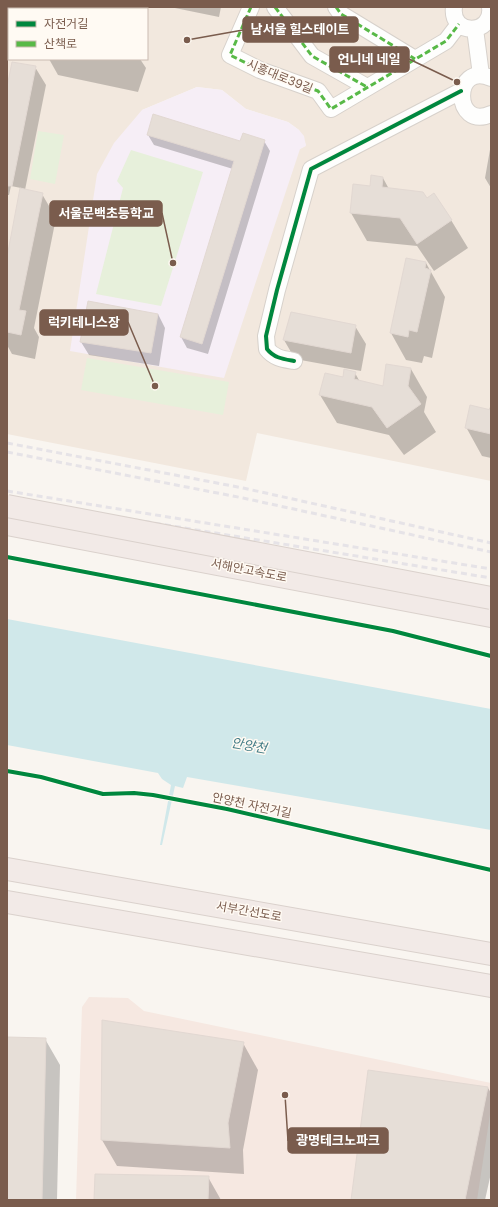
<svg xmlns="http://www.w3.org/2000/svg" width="498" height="1207" font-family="Inter,'Noto Sans KR',sans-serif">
	<rect width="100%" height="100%" fill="#f9f5f0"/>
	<!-- residential -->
	<path fill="#f2e8de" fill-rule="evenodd" d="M7,7H491V481L257,433L246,481L7,434ZM9,9H147V59H9ZM197,87L222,90L246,109L288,122L299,130L306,145L300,149L142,110Z"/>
	<!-- commercial -->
	<path fill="#f6e8e1" d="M89,997L128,998L144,1011L491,1083V1108L477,1200H76L82,1007Z"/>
	<!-- education -->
	<path fill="#f6eef6" d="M197,87L222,90L246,109L288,122L299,130L304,136L306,146L300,149L224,378L70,351L97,174L114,143L142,110Z"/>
	<!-- green -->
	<path fill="#e7f0db" d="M38,131L64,135L55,184L30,179Z
		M131,150L203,172L161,306L96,294L123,188L117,181Z
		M87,358L229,382L223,415L81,390Z"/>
	<!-- water -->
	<path fill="#d0e8ea" d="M7,619L491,709V830L187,777L183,788L175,786L162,845H160L171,785L162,779L158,773L7,745Z"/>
	<!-- shadow -->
	<path fill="#0003" d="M7,7H27V9H9V21L8,22Z
		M170,7H221L219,17Z
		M49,59H140L146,68L138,92L58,75Z
		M35,67L46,85L25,190L42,194L56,218L34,328L39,337L35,359L12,354L7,345V265L21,188L11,186L9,195H7V92Z
		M148,135L241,142L264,141L270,151L208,354L187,348L181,337L233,169L154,145Z
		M491,144V188L485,178Z
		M383,178L389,189L427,199L451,220L468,248L434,271L417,246L367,241L351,213Z
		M407,259L426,263L445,297L432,358L424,356L422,363L406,360L391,333Z
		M291,313L355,326L366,344L361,371L295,359L284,340Z
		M158,314L165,328L159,366L89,355L81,342Z
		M411,369L427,397L424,412L436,432L404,455L389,435L337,423L320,395L343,378L355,373L360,382L383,387Z
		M491,403V458L482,456L466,427L489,411Z
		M7,1038L45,1039L60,1065L57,1200H7Z
		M243,1043L258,1070L243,1150L244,1174L117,1166L102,1140Z
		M488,1088L491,1093V1173L485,1200H352Z
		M208,1177L221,1200H95Z"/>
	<!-- building -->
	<path fill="#e6ded7" stroke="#e2d8d2" d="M12,62L36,66L12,186H7V87Z
		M153,114L240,141L243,133L265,140L202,344L180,337L234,161L147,135Z
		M371,175L383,177L382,187L423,192L427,198L434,193L452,220L417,244L400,218L350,213L353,184L370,186Z
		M20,188L43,193L19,310L26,311L21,335L7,332V257Z
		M406,258L426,262L425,268L431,270L417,332L409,330L408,337L390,333Z
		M88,301L158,314L151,353L80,342Z
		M291,312L356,325L351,353L283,340Z
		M386,364L411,368L408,386L421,404L387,428L372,407L319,395L325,373L343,377L344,369L356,372L354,379L383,386Z
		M470,405L491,410V434L465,428Z
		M102,1020L244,1042L228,1123L230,1148L101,1140Z
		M7,1037L46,1038L42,1200H7Z
		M368,1070L488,1087L465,1200H351Z
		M95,1174L209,1176L208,1200H94Z"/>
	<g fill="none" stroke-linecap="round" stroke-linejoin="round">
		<defs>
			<path id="minor" d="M251,7L230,55L260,70L318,91L331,109L446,41L459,24
				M275,7L312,56L367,87
				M336,7L341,14L415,59
				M454,7C450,37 494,35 490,7
				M475,29L481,75
				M491,78C452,61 453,131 491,114
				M294,361C283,359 274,358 267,349L266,336L277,290L311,169L461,91"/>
			<path id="highway" d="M7,524L491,616
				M7,869L491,954
				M7,902L491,986"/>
		</defs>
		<!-- minor casing -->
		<use href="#minor" stroke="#d7d1cb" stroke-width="18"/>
		<!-- highway casing -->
		<use href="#highway" stroke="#dad1cc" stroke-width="24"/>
		<!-- minor -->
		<use href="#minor" stroke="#fefefd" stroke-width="16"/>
		<!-- highway -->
		<use href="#highway" stroke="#f2eae7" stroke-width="22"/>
		<!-- rail -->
		<path stroke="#e6e3e7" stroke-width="3" stroke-dasharray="6 4" stroke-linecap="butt" d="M7,443L243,488L491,543
			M7,452L243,498L491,552
			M7,491L491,569
			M7,499L491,578"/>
		<defs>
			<path id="highway-bridge" d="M7,506L491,598"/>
		</defs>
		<!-- highway-bridge casing -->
		<use href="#highway-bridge" stroke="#dad1cc" stroke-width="24" stroke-linecap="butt"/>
		<!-- highway-bridge -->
		<use href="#highway-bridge" stroke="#f2eae7" stroke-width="22"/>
		<!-- quiet -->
		<path stroke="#58b947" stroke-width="3" stroke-dasharray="6 3" stroke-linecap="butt" d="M251,7L230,55L260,70L318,91L331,109L446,41L459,24
			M275,7L312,56L367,87
			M336,7L341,14L415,59"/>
		<defs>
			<path id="cycleway" d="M294,361C283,359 274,358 267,349L266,336L277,290L311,169L461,91
				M7,557L393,631L491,656
				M7,771L41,777L103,794L134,793L153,795L227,809L491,870"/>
		</defs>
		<!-- cycleway casing -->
		<use href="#cycleway" stroke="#fffaf3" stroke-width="6"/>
		<!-- cycleway -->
		<use href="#cycleway" stroke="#00873e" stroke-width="4"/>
	</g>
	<g text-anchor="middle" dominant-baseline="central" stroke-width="3" stroke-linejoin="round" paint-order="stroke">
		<!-- street labels -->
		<g font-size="12" fill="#7a5c4d" stroke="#fffaf3">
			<text transform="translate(280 76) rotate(22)">시흥대로39길</text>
			<text transform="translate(249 570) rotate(11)">서해안고속도로</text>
			<text transform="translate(252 805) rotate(12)">안양천 자전거길</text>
			<text transform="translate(249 911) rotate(10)">서부간선도로</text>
		</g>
		<!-- water labels -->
		<g font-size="13" font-style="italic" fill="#437c86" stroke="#fffaf3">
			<text transform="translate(249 745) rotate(10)">안양천</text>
		</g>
	</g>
	<!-- callouts -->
	<path fill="none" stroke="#7a5c4d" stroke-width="1.5" d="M187 40L243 30M457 82L409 59M173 263L162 213M155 386L128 322M285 1095L288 1141"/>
	<g fill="#7a5c4d" stroke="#fffaf3" stroke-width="1.5">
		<circle cx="187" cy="40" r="4"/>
		<circle cx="457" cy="82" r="4"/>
		<circle cx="173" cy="263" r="4"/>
		<circle cx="155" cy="386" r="4"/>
		<circle cx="285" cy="1095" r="4"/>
	</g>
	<g fill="#7a5c4d" stroke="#7a5c4d" stroke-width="1.5">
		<rect x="243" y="17" width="115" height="25" rx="4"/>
		<rect x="330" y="47" width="79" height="25" rx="4"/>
		<rect x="50" y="201" width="112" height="25" rx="4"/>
		<rect x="40" y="310" width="88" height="25" rx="4"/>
		<rect x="288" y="1128" width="100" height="25" rx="4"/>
	</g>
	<g font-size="13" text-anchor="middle" font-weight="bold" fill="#fff">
		<text x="300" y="34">남서울 힐스테이트</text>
		<text x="369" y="64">언니네 네일</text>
		<text x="106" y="218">서울문백초등학교</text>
		<text x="84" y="327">럭키테니스장</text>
		<text x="338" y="1145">광명테크노파크</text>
	</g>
	<!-- border -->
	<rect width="498" height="1207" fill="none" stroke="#7a5c4d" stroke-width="16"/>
	<!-- legend -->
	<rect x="8" y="8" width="140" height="52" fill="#fffaf3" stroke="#cabbb1"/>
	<rect x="16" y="21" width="20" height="6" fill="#00873e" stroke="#cabbb1"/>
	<text x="44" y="28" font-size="12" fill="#7a5c4d">자전거길</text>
	<rect x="16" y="41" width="20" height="6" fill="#58b947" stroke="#cabbb1"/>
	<text x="44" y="48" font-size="12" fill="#7a5c4d">산책로</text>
</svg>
